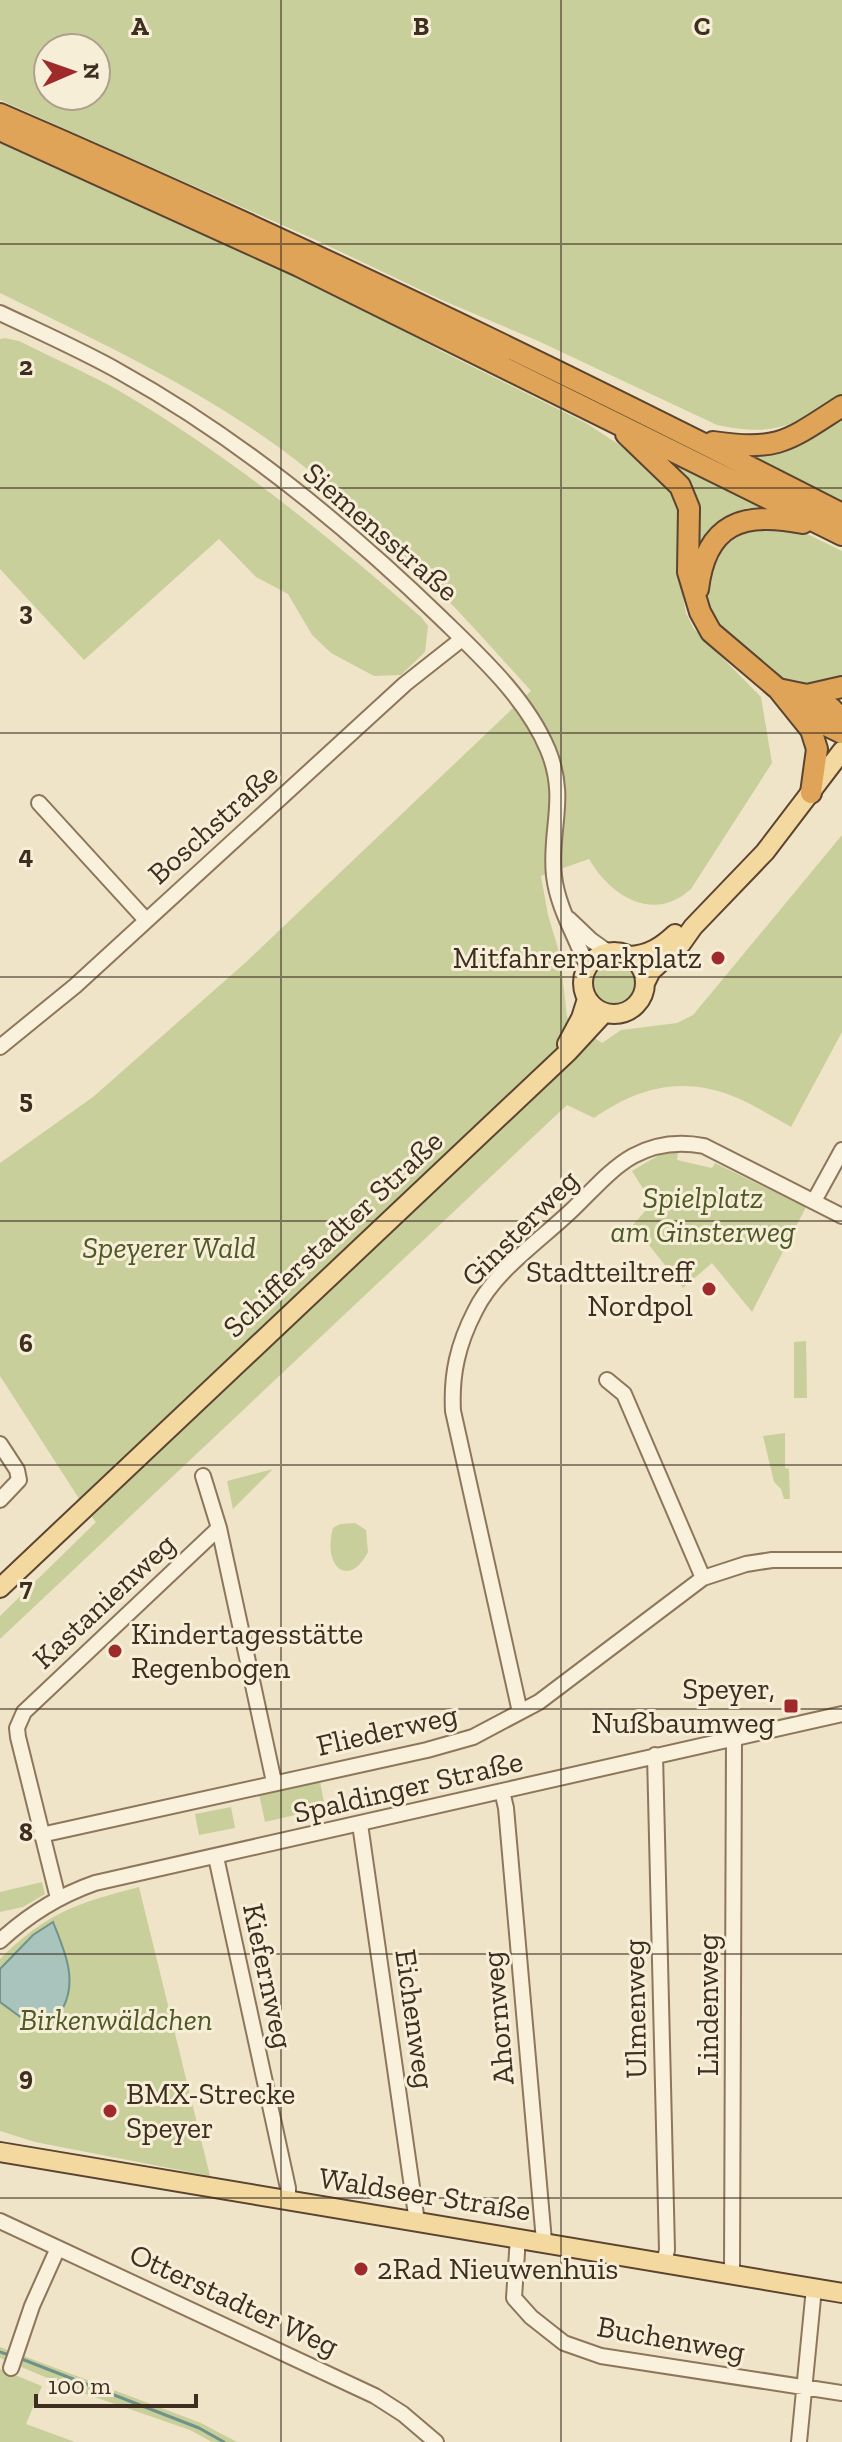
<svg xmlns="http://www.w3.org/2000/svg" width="842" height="2442" font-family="'Zilla Slab',serif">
	<rect width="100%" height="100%" fill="#f0e4c8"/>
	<!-- green -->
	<path fill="#c9cf9b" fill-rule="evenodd" d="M0,0H842V394C797,426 773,437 717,425L536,340L444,301L318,241L0,100ZM48,48H96V96H48Z
		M0,143L184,223L357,305L443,352L586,423L632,453L671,485L682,512L678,571L686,613L694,629L761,697L772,763L691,889C654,923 611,897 589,859L541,876L548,915L560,955L567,1017L580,1027L594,1030L595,1038L602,1043L621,1030L677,1023L693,1015L842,835V1032L791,1127C771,1116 751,1103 730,1095C679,1076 636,1089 594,1118L567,1105L0,1639V1616L96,1522L90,1515L0,1600V1595L87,1511L0,1376V1163L93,1097L245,963L531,691C453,604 372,515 277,446C191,384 95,340 0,293Z
		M5,338L19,341C53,358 90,374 123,393C231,457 327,535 421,617L428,626L425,652L401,675L374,676L331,653L312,635L288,594L256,577L219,539L84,660L0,569V339Z
		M842,411V502L746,453Z
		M659,454L776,513L764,512L697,563L694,535Z
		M743,526L801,531L842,551V682L820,688L784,682L716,623L708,609L703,589L709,558Z
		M590 982a25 25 0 1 1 50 0a25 25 0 1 1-50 0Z
		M678,1152L677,1160L712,1168L715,1163L806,1207L752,1312L712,1263L683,1288L633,1225L652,1203L632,1171L659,1155Z
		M806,1341L807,1398H794V1342Z
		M785,1433V1468L789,1469L790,1499H784L781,1489L774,1482L763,1436Z
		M273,1469L233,1509L227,1481Z
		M355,1523L366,1530L368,1552C349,1589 322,1567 333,1528L340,1524Z
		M320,1781L325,1808L265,1822L259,1794Z
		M231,1807L235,1828L199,1835L195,1814Z
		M42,1882L45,1894L23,1907L0,1912V1892Z
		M139,1887L210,2176L35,2142L0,2131V2002L32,2024L46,2025C86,2004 65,1954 53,1922L33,1935L0,1969V1959C46,1913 77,1903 139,1887Z
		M0,2347L201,2423L237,2442H212L190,2430L83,2393L0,2358Z
		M0,2369L42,2386L26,2424L75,2442H0Z"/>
	<!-- water -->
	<path fill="#a9c4bc" stroke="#6f938a" stroke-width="2" d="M53,1922C64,1950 78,1979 63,2008C58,2019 51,2025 39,2026L23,2019L0,2002V1969L33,1935Z"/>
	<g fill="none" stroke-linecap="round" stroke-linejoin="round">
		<!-- stream -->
		<path stroke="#6f938a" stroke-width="3" d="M0,2352L12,2356
			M19,2358L199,2428L224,2442"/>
		<defs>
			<path id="minor" d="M0,313C40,332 81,350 120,372C239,438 344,524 442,619C481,657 527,699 548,750C568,799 549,829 554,876C558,909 576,936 587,967
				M39,803L146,920
				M569,919L591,940L608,952
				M0,1047L75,986L405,684L462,639
				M814,1201L842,1150
				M607,1380L624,1394L703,1578
				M0,1444L17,1470L19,1480L0,1500
				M203,1476L219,1528L274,1782
				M520,1712L453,1411C451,1374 458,1344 475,1311C495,1270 541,1240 573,1209C591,1192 610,1169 633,1156C655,1144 679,1141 704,1146L842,1216
				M655,1755L667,2250L664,2262
				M502,1791L506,1808L544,2241
				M360,1824L417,2222
				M41,1835L427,1750L473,1737L539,1702L703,1578L746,1564L772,1560H842
				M216,1857L288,2188V2201
				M58,1898L18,1737L17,1728L24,1712L219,1528
				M0,1941C29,1914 58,1896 95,1883L842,1714
				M0,2221L375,2396L403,2414L436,2442
				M518,2237L514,2298L531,2317L564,2343L601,2356L842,2393
				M732,2273L734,1738
				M11,2368L32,2306L58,2248
				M799,2442L814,2288"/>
			<path id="major" d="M583 983a31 31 0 1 1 62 0a31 31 0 1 1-62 0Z
				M629,956C649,955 661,947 675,934
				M645,983L651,971L681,944L693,927L765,852L842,751
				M567,1044L581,1018L587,999
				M0,1588L568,1052L604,1013
				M0,2152L842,2293"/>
			<path id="highway" d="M0,114C286,237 565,372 842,514
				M0,130L299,266L842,535
				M626,434L680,486L689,508L688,572L700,612L711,632L778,689L811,730L817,749L811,793
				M713,442C779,452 789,440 842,406
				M698,589C706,523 743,511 803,523
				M778,689L807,695L842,687
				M807,695L831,708L842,720
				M801,713L842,733"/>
		</defs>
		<!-- minor casing -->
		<use href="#minor" stroke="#8d765c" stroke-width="18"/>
		<!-- major casing -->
		<use href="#major" stroke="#5b4430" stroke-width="22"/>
		<!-- highway casing -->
		<use href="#highway" stroke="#5b4430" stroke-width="24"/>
		<!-- minor -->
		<use href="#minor" stroke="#faf1dc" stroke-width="14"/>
		<!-- major -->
		<use href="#major" stroke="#f3d9a0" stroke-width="18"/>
		<!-- highway -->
		<use href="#highway" stroke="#e0a458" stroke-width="20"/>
	</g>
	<!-- grid -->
	<path fill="none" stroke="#3d2e20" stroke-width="2" stroke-opacity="0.55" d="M281,0V2442M561,0V2442M0,244H842M0,488H842M0,733H842M0,977H842M0,1221H842M0,1465H842M0,1709H842M0,1954H842M0,2198H842"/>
	<!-- markers -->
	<g fill="#9e2a2b" stroke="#f7eed8" stroke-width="3">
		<circle cx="718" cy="958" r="8"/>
		<circle cx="709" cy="1289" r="8"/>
		<circle cx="115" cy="1651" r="8"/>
		<rect x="783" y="1698" width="16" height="16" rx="4"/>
		<circle cx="110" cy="2111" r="8"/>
		<circle cx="361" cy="2269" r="8"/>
	</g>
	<g text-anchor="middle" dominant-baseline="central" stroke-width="6" stroke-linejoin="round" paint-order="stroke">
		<!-- street labels -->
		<g font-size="30" fill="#3d2e20" stroke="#f7eed8">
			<text transform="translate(381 532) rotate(41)">Siemensstraße</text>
			<text transform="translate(213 824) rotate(-42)">Boschstraße</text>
			<text transform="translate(520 1228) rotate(-45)">Ginsterweg</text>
			<text transform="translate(333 1234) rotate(-43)">Schifferstadter Straße</text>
			<text transform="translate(104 1601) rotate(-43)">Kastanienweg</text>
			<text transform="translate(387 1730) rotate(-13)">Fliederweg</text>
			<text transform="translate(408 1787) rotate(-13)">Spaldinger Straße</text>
			<text transform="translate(268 1976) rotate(78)">Kiefernweg</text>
			<text transform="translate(708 2005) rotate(-90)">Lindenweg</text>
			<text transform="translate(635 2009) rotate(-91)">Ulmenweg</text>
			<text transform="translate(498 2018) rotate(-95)">Ahornweg</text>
			<text transform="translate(415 2019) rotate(82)">Eichenweg</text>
			<text transform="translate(425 2194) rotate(9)">Waldseer Straße</text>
			<text transform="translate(234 2300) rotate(25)">Otterstadter Weg</text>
			<text transform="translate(671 2339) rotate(10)">Buchenweg</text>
		</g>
		<!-- poi labels -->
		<g font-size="30" fill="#3d2e20" stroke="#f7eed8" text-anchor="end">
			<text x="702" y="958">Mitfahrerparkplatz</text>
			<text x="693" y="1272">Stadtteiltreff<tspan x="693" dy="34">Nordpol</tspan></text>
			<text x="131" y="1634" text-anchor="start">Kindertagesstätte<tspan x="131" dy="34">Regenbogen</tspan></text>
			<text x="775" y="1689">Speyer,<tspan x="775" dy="34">Nußbaumweg</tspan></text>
			<text x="126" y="2094" text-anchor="start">BMX-Strecke<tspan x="126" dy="34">Speyer</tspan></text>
			<text x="377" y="2269" text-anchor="start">2Rad Nieuwenhuis</text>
		</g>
		<!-- park labels -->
		<g font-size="30" font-style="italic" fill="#4d5a26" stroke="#f7eed8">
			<text x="703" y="1198">Spielplatz<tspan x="703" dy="34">am Ginsterweg</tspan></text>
			<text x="169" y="1248">Speyerer Wald</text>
			<text x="116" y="2020">Birkenwäldchen</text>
		</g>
	</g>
	<g font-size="26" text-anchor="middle" font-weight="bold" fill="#3d2e20" stroke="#f7eed8" stroke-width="6" stroke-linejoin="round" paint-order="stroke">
		<text x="140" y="35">A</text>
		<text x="421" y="35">B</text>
		<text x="702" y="35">C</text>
		<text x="26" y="375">2</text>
		<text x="26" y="620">3</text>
		<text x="26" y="864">4</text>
		<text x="26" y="1108">5</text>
		<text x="26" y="1352">6</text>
		<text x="26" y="1596">7</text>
		<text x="26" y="1841">8</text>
		<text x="26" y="2085">9</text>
	</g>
	<!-- north arrow -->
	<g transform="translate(72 72) rotate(88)"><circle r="38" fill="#f7eed8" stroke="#ada18e" stroke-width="2"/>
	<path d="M0-6L14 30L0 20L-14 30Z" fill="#9e2a2b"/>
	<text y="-12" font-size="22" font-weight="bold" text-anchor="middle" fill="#3d2e20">N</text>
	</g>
	<!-- scale -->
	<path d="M36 2394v12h160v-12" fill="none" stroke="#3d2e20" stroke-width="4"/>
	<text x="48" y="2394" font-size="24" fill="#3d2e20" stroke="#f7eed8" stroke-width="6" paint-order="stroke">100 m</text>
</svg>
